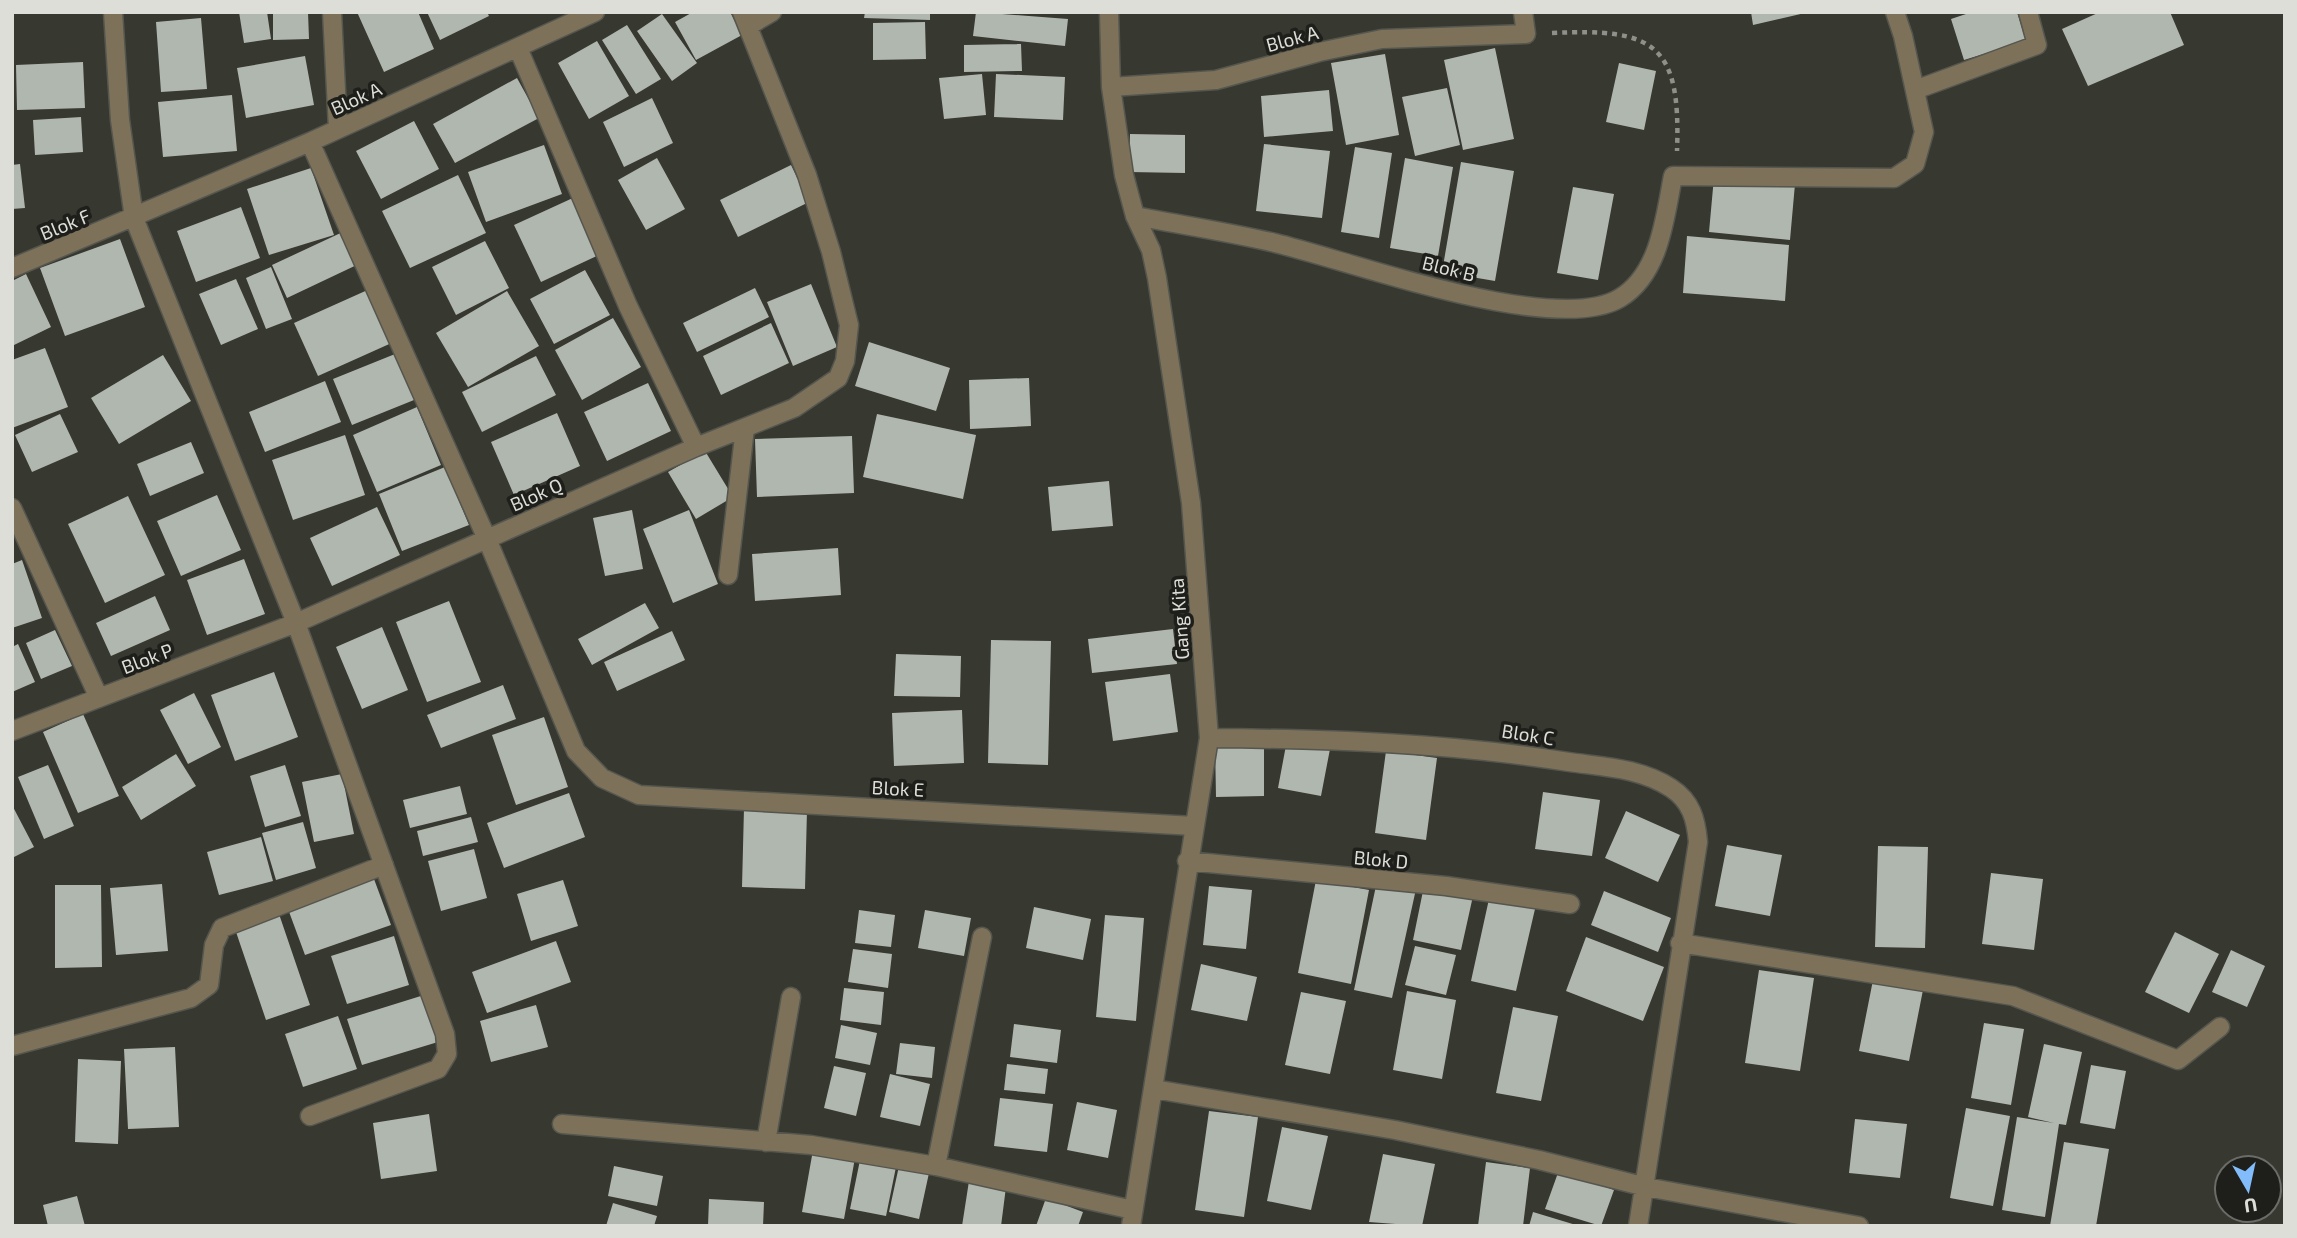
<svg xmlns="http://www.w3.org/2000/svg" width="2297" height="1238" font-family="'Exo 2',sans-serif">
	<rect width="100%" height="100%" fill="#373830"/>
	<!-- building -->
	<path fill="#b0b7af" d="M239,12H267L271,39L244,43Z
		M273,12H308L309,39L273,40Z
		M357,12H418L434,49L384,72Z
		M427,12H487L489,16L440,40Z
		M693,12H730L742,35L696,60L675,22Z
		M865,12H930V20L864,18Z
		M976,12L1068,19L1065,46L973,36Z
		M1751,12H1805V13L1753,25Z
		M1972,12H2017L2026,41L1964,60L1951,19Z
		M2100,12H2170L2184,45L2088,86L2062,29Z
		M662,14L697,63L672,81L637,31Z
		M201,18L207,89L161,92L156,22Z
		M925,22L926,59L873,60V23Z
		M627,25L661,79L636,94L602,40Z
		M597,41L629,96L589,119L558,63Z
		M1021,44L1022,71L964,72V45Z
		M1495,48L1514,139L1463,150L1444,60Z
		M1385,54L1399,135L1346,145L1331,63Z
		M305,56L314,105L246,118L237,68Z
		M83,62L85,108L17,110L16,65Z
		M1619,63L1656,71L1644,130L1606,122Z
		M982,74L986,115L944,119L939,78Z
		M996,74L1065,77L1063,120L994,117Z
		M517,78L539,118L455,163L433,124Z
		M1447,88L1460,145L1415,156L1402,97Z
		M1329,90L1333,131L1264,137L1261,96Z
		M232,95L237,151L163,157L158,102Z
		M652,98L673,143L624,167L603,122Z
		M81,117L83,152L35,155L33,120Z
		M414,121L439,169L381,199L356,151Z
		M1130,134L1185,135V173L1129,172Z
		M1264,144L1330,151L1322,218L1256,211Z
		M544,145L562,194L486,222L468,172Z
		M1355,147L1392,153L1379,238L1341,232Z
		M657,158L685,209L646,230L618,180Z
		M1405,158L1453,167L1438,256L1390,248Z
		M1461,162L1514,171L1495,281L1442,272Z
		M20,164L25,208L12,209V165Z
		M791,165L809,202L738,237L720,200Z
		M311,168L334,235L269,255L247,189Z
		M458,175L486,233L410,268L382,211Z
		M1714,177L1795,184L1790,240L1709,232Z
		M1573,187L1614,194L1598,280L1557,273Z
		M575,197L601,254L541,282L514,225Z
		M241,207L260,258L196,282L177,231Z
		M347,230L363,262L287,298L272,265Z
		M1687,236L1789,245L1785,301L1683,293Z
		M120,239L145,307L65,336L40,268Z
		M485,241L509,288L456,315L432,267Z
		M271,267L292,319L266,329L246,278Z
		M585,270L610,315L554,344L530,299Z
		M26,274L51,327L12,346V281Z
		M236,279L258,329L221,345L199,294Z
		M811,284L837,347L793,366L767,302Z
		M372,288L396,341L318,376L294,323Z
		M755,288L769,317L697,352L683,323Z
		M507,291L539,346L468,387L436,333Z
		M613,318L641,367L582,400L555,350Z
		M771,323L789,363L721,395L703,356Z
		M869,342L950,368L936,411L855,386Z
		M45,348L68,407L12,428V360Z
		M400,352L419,398L352,425L333,379Z
		M163,355L191,401L119,444L91,398Z
		M536,356L556,395L482,432L462,392Z
		M1029,378L1031,426L970,429L969,380Z
		M325,381L341,422L265,452L249,412Z
		M648,383L671,431L607,461L584,412Z
		M417,407L441,465L377,492L353,435Z
		M557,413L580,466L514,495L491,442Z
		M60,414L78,452L32,472L15,435Z
		M877,414L976,435L963,499L863,477Z
		M345,435L365,495L293,520L272,460Z
		M852,436L854,493L757,497L755,439Z
		M191,442L204,473L150,496L137,464Z
		M705,451L733,497L696,519L668,472Z
		M445,467L469,525L402,551L379,494Z
		M1109,481L1113,526L1052,531L1048,487Z
		M217,495L241,550L181,576L157,521Z
		M128,496L165,575L105,603L68,524Z
		M377,507L400,555L332,586L310,538Z
		M632,510L643,569L605,576L593,518Z
		M689,510L718,584L673,603L643,529Z
		M838,548L841,595L755,601L752,554Z
		M244,559L265,614L207,635L187,580Z
		M22,560L42,618L12,628V564Z
		M155,596L170,630L111,656L96,623Z
		M449,601L481,682L427,702L396,622Z
		M645,603L659,628L592,665L578,639Z
		M382,627L408,690L362,709L336,647Z
		M1173,629L1177,664L1092,673L1088,639Z
		M55,630L72,666L41,679L26,643Z
		M672,631L685,660L617,691L604,662Z
		M991,640L1051,641L1048,765L988,763Z
		M18,644L35,682L12,692V647Z
		M896,654L961,656L960,697L894,696Z
		M274,672L298,737L235,761L211,695Z
		M1170,674L1178,732L1113,741L1105,682Z
		M503,685L516,719L441,748L427,715Z
		M194,693L221,747L188,764L160,710Z
		M962,710L964,763L894,766L892,713Z
		M83,714L119,796L78,813L43,732Z
		M544,717L568,787L516,805L492,735Z
		M1287,740L1330,749L1321,796L1278,788Z
		M1264,741V796L1216,797L1215,742Z
		M1386,751L1437,758L1426,840L1375,833Z
		M176,754L196,786L141,820L122,787Z
		M48,765L74,826L44,839L18,777Z
		M285,765L301,816L265,827L250,776Z
		M342,774L354,834L314,842L302,782Z
		M460,786L467,814L410,828L403,800Z
		M1543,792L1600,800L1592,856L1535,849Z
		M569,793L585,837L504,868L487,823Z
		M12,805L34,847L12,858Z
		M744,808L807,810L805,889L742,887Z
		M1626,811L1680,835L1658,882L1605,858Z
		M471,817L478,842L423,856L417,831Z
		M303,822L316,868L276,880L262,833Z
		M261,837L273,881L219,895L207,852Z
		M1727,845L1782,855L1770,916L1715,906Z
		M1878,846L1928,847L1925,948L1875,947Z
		M474,849L487,898L441,911L428,861Z
		M1991,873L2043,879L2034,950L1982,944Z
		M374,879L391,925L305,955L288,909Z
		M563,880L578,926L531,941L517,894Z
		M1316,880L1369,890L1351,984L1298,973Z
		M1377,881L1416,889L1392,998L1354,990Z
		M162,884L168,951L116,955L110,888Z
		M55,885H101L102,967L55,968Z
		M1209,886L1252,890L1246,949L1203,945Z
		M1424,886L1473,896L1461,950L1413,940Z
		M1604,891L1671,918L1658,952L1591,925Z
		M1489,899L1535,909L1516,991L1471,981Z
		M1034,907L1091,919L1083,960L1026,948Z
		M859,910L895,915L891,947L855,943Z
		M925,910L971,918L964,956L918,948Z
		M279,914L310,1005L266,1020L235,929Z
		M1105,915L1144,918L1136,1021L1096,1017Z
		M2175,932L2219,954L2189,1013L2145,992Z
		M394,936L409,985L347,1004L331,956Z
		M1586,937L1664,967L1643,1021L1566,991Z
		M556,941L571,982L487,1013L472,972Z
		M1415,946L1456,955L1446,995L1405,985Z
		M853,949L892,954L888,988L848,982Z
		M2231,950L2265,966L2247,1007L2212,992Z
		M1201,964L1257,977L1247,1021L1191,1010Z
		M1759,970L1814,978L1800,1071L1745,1063Z
		M1873,980L1923,990L1909,1061L1859,1051Z
		M844,988L884,992L881,1025L840,1020Z
		M1407,991L1456,1000L1442,1079L1393,1070Z
		M1301,992L1346,1001L1330,1074L1285,1065Z
		M424,995L438,1042L362,1065L347,1019Z
		M536,1005L548,1047L491,1062L480,1021Z
		M1513,1007L1558,1016L1541,1101L1496,1093Z
		M338,1016L357,1069L303,1087L285,1034Z
		M1984,1023L2024,1029L2011,1105L1971,1098Z
		M1014,1024L1061,1030L1057,1063L1010,1057Z
		M841,1025L877,1033L870,1065L835,1058Z
		M900,1043L935,1047L932,1078L896,1074Z
		M2044,1044L2082,1052L2066,1125L2059,1124L2045,1217L2002,1210L2017,1117L2054,1123L2028,1117Z
		M175,1047L179,1127L128,1129L124,1049Z
		M78,1059L121,1061L118,1144L75,1142Z
		M1007,1064L1048,1069L1045,1094L1004,1090Z
		M2091,1065L2126,1071L2115,1129L2080,1123Z
		M834,1066L866,1073L856,1116L824,1108Z
		M890,1074L930,1084L920,1126L880,1117Z
		M1000,1098L1053,1104L1047,1152L994,1146Z
		M1077,1102L1117,1110L1108,1158L1067,1150Z
		M1966,1108L2010,1116L1993,1206L1950,1198Z
		M1209,1111L1258,1117L1244,1217L1195,1210Z
		M429,1114L437,1171L381,1179L373,1123Z
		M1855,1119L1907,1124L1900,1178L1849,1173Z
		M1282,1127L1328,1136L1311,1210L1267,1201Z
		M2064,1142L2109,1149L2096,1226H2050Z
		M813,1150L855,1158L844,1219L802,1212Z
		M1383,1154L1435,1164L1422,1226L1369,1222Z
		M860,1160L896,1167L886,1216L850,1209Z
		M1486,1162L1530,1168L1523,1226H1478Z
		M614,1166L663,1176L657,1206L608,1196Z
		M899,1166L929,1173L919,1219L889,1212Z
		M1559,1170L1614,1190L1601,1226L1545,1209Z
		M969,1181L1006,1187L1001,1226H962Z
		M77,1196L85,1226H48L43,1205Z
		M1046,1198L1083,1212L1078,1226H1036Z
		M709,1199L764,1202L763,1226H708Z
		M613,1203L657,1216L654,1226H606Z
		M1533,1212L1576,1225L1575,1226H1529Z"/>
	<g fill="none" stroke-linecap="round" stroke-linejoin="round">
		<defs>
			<path id="minor" d="M113,12L120,120L134,218L296,623L445,1034L447,1054L438,1069L310,1116
				M332,12L338,129
				M1109,12L1111,87L1124,175L1135,216L1151,250L1157,278L1191,503L1209,738L1131,1226
				M750,25L772,12
				M518,48L628,306L696,447
				M1111,87L1216,80L1319,52L1382,39L1526,34L1523,12
				M1915,90L2037,45L2028,12
				M310,142L487,539L576,751L602,778L639,795L1194,826
				M1135,216C1181,225 1229,232 1275,243C1351,261 1555,337 1620,298C1660,274 1665,217 1673,176L1894,178L1915,164L1924,132L1903,36L1895,12
				M12,268L310,142L595,12
				M12,508L99,698
				M728,575L745,428
				M12,731L296,623L696,447L794,408L838,378L845,361L849,325L831,252L807,175L742,12
				M1209,738C1330,739 1449,743 1569,762C1604,767 1640,768 1671,788C1691,801 1696,819 1698,842L1638,1226
				M1187,861L1446,886L1570,904
				M1680,943L2013,996L2178,1060L2220,1027
				M12,1046L191,998L209,985L214,945L222,928L384,865
				M1154,1089L1395,1130L1539,1160L1646,1187L1859,1226
				M562,1124L811,1145L936,1166L1133,1210
				M766,1142L791,997
				M936,1166L982,937"/>
		</defs>
		<!-- minor casing -->
		<use href="#minor" stroke="#55564e" stroke-width="21"/>
		<!-- path -->
		<path stroke="#90908a" stroke-width="4.5" stroke-dasharray="5 5" stroke-linecap="butt" d="M1552,33C1655,28 1681,44 1677,151"/>
		<!-- minor -->
		<use href="#minor" stroke="#7d715a" stroke-width="18"/>
	</g>
	<g text-anchor="middle" dominant-baseline="central" stroke-width="7" stroke-linejoin="round" paint-order="stroke">
		<!-- street labels -->
		<g font-size="19" fill="#deded9" stroke="#1e1f1b">
			<text transform="translate(1292 38) rotate(-15)">Blok A</text>
			<text transform="translate(356 98) rotate(-24)">Blok A</text>
			<text transform="translate(65 224) rotate(-22)">Blok F</text>
			<text transform="translate(1449 268) rotate(14)">Blok B</text>
			<text transform="translate(536 494) rotate(-24)">Blok Q</text>
			<text transform="translate(1179 619) rotate(-94)">Gang Kita</text>
			<text transform="translate(147 658) rotate(-21)">Blok P</text>
			<text transform="translate(1528 734) rotate(9)">Blok C</text>
			<text transform="translate(898 788) rotate(3)">Blok E</text>
			<text transform="translate(1381 859) rotate(5)">Blok D</text>
		</g>
	</g>
	<!-- border -->
	<rect width="2297" height="1238" fill="none" stroke="#deded9" stroke-width="28"/>
	<!-- north arrow -->
	<g transform="translate(2248 1189) rotate(171)"><circle r="33" fill="#1e1f1b" stroke="#6b6b67" stroke-width="2"/>
	<path d="M0-5L12 26L0 18L-12 26Z" fill="#82bcfa"/>
	<text y="-10" font-size="19" font-weight="bold" text-anchor="middle" fill="#deded9">U</text>
	</g>
</svg>
